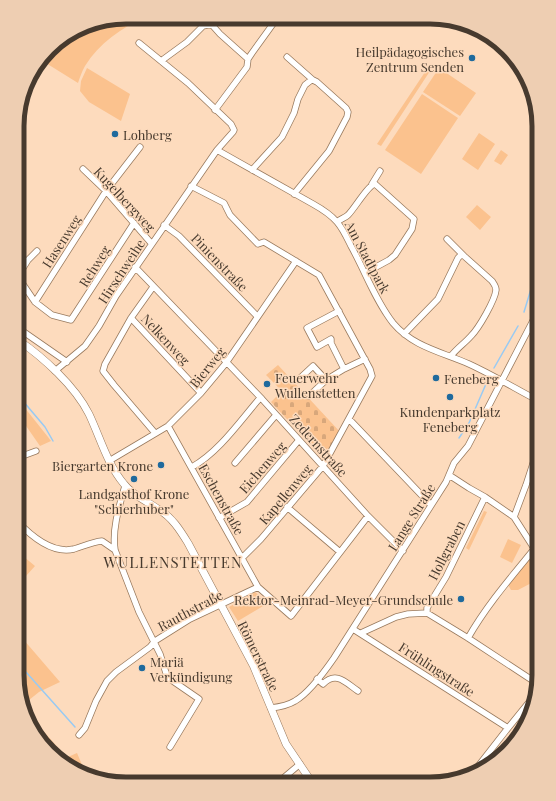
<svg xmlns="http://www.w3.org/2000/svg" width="556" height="801" font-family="'Playfair Display',serif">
	<defs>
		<pattern id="cemetery-stones" width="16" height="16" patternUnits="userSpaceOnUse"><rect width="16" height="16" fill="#fbc28e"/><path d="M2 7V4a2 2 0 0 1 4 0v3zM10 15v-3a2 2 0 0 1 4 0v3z" fill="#d8a77b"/></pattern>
	</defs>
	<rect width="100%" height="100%" fill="#fddbbd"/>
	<!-- green -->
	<path fill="#fbc28e" d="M126,17H145C122,28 99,43 85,66C82,71 80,77 78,83L41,60L54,44L90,23Z
		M87,68L130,94L121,121L89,102L80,91L81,81Z
		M439,68L476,93L460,116L423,92Z
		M427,69L430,71L381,146L377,144Z
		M422,94L458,118L421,174L385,150Z
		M479,133L495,144L478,170L462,159Z
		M501,150L508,155L501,165L494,161Z
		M477,205L491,217L480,230L466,217Z
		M17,398L48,437L51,441L40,446L24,423L17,425Z
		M484,511L487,512L469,550L466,548Z
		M508,539L521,545L512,563L500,557Z
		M535,550L539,557V579L518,590H511L507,583Z
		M17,551L35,566L17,586Z
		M255,592L268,603L238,621L229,607Z
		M17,632L60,682L39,692L24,704L17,676Z
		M25,710L60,750L54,753L28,723Z
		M77,753L86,774L65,766L61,760Z"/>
	<!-- cemetery -->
	<path fill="url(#cemetery-stones)" d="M278,365L341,433L326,461L271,402L282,391L266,375Z"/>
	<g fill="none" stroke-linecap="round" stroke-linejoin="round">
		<!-- stream -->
		<path stroke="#98caf3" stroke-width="1.5" d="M524,312L531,289
			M494,368L518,326
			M17,394L45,427L53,441
			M459,438L469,423L486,384
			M17,662L75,727"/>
		<defs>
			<path id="minor" d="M212,25L220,34L248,59
				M139,43L188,83L231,124L234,130L233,132L217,150
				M287,57L313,80
				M161,61L187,42L203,26L216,23L222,17
				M215,110L247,67L248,59L252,53L278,17
				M18,144L21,135
				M83,169L106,191L151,243
				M252,170L282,137L294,113L298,99L305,85L310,81L313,80L317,82L346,108L348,112L347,117L329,151L294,194
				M372,184L380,171
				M191,186L224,203L230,215L258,244L264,242L319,275L370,369L372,376L323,466L261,539L242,558
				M337,222C340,219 345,218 348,215C355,208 368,185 375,184L414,219L412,229L395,255L389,260L365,273
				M164,225L179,236L257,316
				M447,239L464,256
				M135,267L262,399L368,516L403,551
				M18,276L28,260L37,251
				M18,277L35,302L52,315L71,320L134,223
				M153,287L131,318L105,364L103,371L114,385L155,433
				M35,302L106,191L140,147
				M339,311L307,328L317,347L331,339V343L344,369L365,359
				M131,318L201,393
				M18,328L67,362
				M404,334L438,299L458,258L461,255L464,256L492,281C494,284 496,286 496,290C495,300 479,328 471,336C465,343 457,348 451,356
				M55,371L85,346L99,326L116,296L217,150L313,204C322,209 331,215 337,222C343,229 347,238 351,246C365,271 375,300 393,323C413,347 442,352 469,364C493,375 516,389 539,401
				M298,380L313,366L326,380
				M309,396L326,380L344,369
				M349,419L431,505
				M168,426L258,587L291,616L368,516
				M17,458L36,451
				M109,461L168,426L201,393L226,363L296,261
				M235,463L276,415
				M192,467C219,452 240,421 260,398
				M449,475L469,488L485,497L514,517L539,556
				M125,486C119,507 112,529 115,550L139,612L160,654L166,673L170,679L199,699L170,747
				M287,507L340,552
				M514,517L526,485L539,445
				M219,518L247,502L299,440
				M17,521C31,536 53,554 74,549C84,546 92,542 102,541L115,550
				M427,613V608L446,577L485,497
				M353,629L508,728
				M361,633L396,617L408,614L427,613L468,638L538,684
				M468,638C488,603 514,574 539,543
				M317,679L323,684C336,671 345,682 358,691
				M271,708C279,707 287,706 295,701C309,693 325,671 334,658L446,482L454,463L468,446L539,309
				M79,735L85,728L96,701L107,681L116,672L150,647L155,641L190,619L258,587
				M487,755L494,759
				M472,774L508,728L534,696
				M279,784L281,780L300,764"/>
			<path id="major" d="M18,340C43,357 75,386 89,414C100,437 107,464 124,484C133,496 147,501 158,509C172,517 180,530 188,543L253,665L286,744L313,784"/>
		</defs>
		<!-- minor casing -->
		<use href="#minor" stroke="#997a5e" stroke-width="7"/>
		<!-- major casing -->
		<use href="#major" stroke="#997a5e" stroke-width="8"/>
		<!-- minor -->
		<use href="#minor" stroke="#fff" stroke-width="5.5"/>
		<!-- major -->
		<use href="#major" stroke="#fff" stroke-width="7"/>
	</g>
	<!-- markers -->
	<g fill="#1f6a9d" stroke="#fddbbd" stroke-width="1.5">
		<circle cx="472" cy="58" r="4"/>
		<circle cx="115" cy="134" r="4"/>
		<circle cx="436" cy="378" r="4"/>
		<circle cx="267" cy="384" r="4"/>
		<circle cx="450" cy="397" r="4"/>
		<circle cx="161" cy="465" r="4"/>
		<circle cx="134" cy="479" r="4"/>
		<circle cx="461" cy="599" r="4"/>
		<circle cx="142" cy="668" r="4"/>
	</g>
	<g text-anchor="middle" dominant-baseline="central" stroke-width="3" stroke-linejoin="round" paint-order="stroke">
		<!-- poi labels -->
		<g font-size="13" fill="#473a2e" stroke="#fddbbd" text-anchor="start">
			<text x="464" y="51" text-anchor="end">Heilpädagogisches<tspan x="464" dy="15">Zentrum Senden</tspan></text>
			<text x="123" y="134">Lohberg</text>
			<text x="275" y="377">Feuerwehr<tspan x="275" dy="15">Wullenstetten</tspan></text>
			<text x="444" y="378">Feneberg</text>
			<text x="450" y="411" text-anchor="middle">Kundenparkplatz<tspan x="450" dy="15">Feneberg</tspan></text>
			<text x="153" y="465" text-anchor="end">Biergarten Krone</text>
			<text x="134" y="493" text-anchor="middle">Landgasthof Krone<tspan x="134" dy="15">"Schierhuber"</tspan></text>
			<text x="453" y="599" text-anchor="end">Rektor-Meinrad-Meyer-Grundschule</text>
			<text x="150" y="661">Mariä<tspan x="150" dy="15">Verkündigung</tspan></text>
		</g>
		<!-- street labels -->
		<g font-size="13" fill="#473a2e" stroke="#fddbbd">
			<text transform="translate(125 199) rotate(47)">Kugelbergweg</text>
			<text transform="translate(61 241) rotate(-57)">Hasenweg</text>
			<text transform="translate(368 257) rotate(62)">Am Stadtpark</text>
			<text transform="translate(220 262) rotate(46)">Pinienstraße</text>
			<text transform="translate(94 266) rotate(-58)">Rehweg</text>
			<text transform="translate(121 271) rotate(-57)">Hirschweihe</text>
			<text transform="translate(166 339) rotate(47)">Nelkenweg</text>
			<text transform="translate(207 367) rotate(-51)">Bierweg</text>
			<text transform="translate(319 445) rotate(48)">Zedernstraße</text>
			<text transform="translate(262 467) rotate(-49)">Eichenweg</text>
			<text transform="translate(285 494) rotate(-50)">Kapellenweg</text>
			<text transform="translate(222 499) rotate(61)">Eschenstraße</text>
			<text transform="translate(411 517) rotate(-58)">Lange Straße</text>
			<text transform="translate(446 550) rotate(-63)">Hollgraben</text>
			<text transform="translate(190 610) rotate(-28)">Rauthstraße</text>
			<text transform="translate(259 656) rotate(64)">Römerstraße</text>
			<text transform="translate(437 669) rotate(33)">Frühlingstraße</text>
		</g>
		<!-- quarter labels -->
		<g font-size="15" letter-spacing="1" fill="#473a2e" stroke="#fddbbd">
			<text x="173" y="562">WULLENSTETTEN</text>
		</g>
	</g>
	<!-- crop -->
	<path d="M0 0H556V801H0ZM126 24H430A102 102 0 0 1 532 126V675A102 102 0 0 1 430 777H126A102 102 0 0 1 24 675V126A102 102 0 0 1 126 24Z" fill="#eeceb2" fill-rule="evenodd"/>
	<path fill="none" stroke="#473a2e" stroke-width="5" d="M126 24H430A102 102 0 0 1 532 126V675A102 102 0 0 1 430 777H126A102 102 0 0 1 24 675V126A102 102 0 0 1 126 24Z"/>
</svg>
